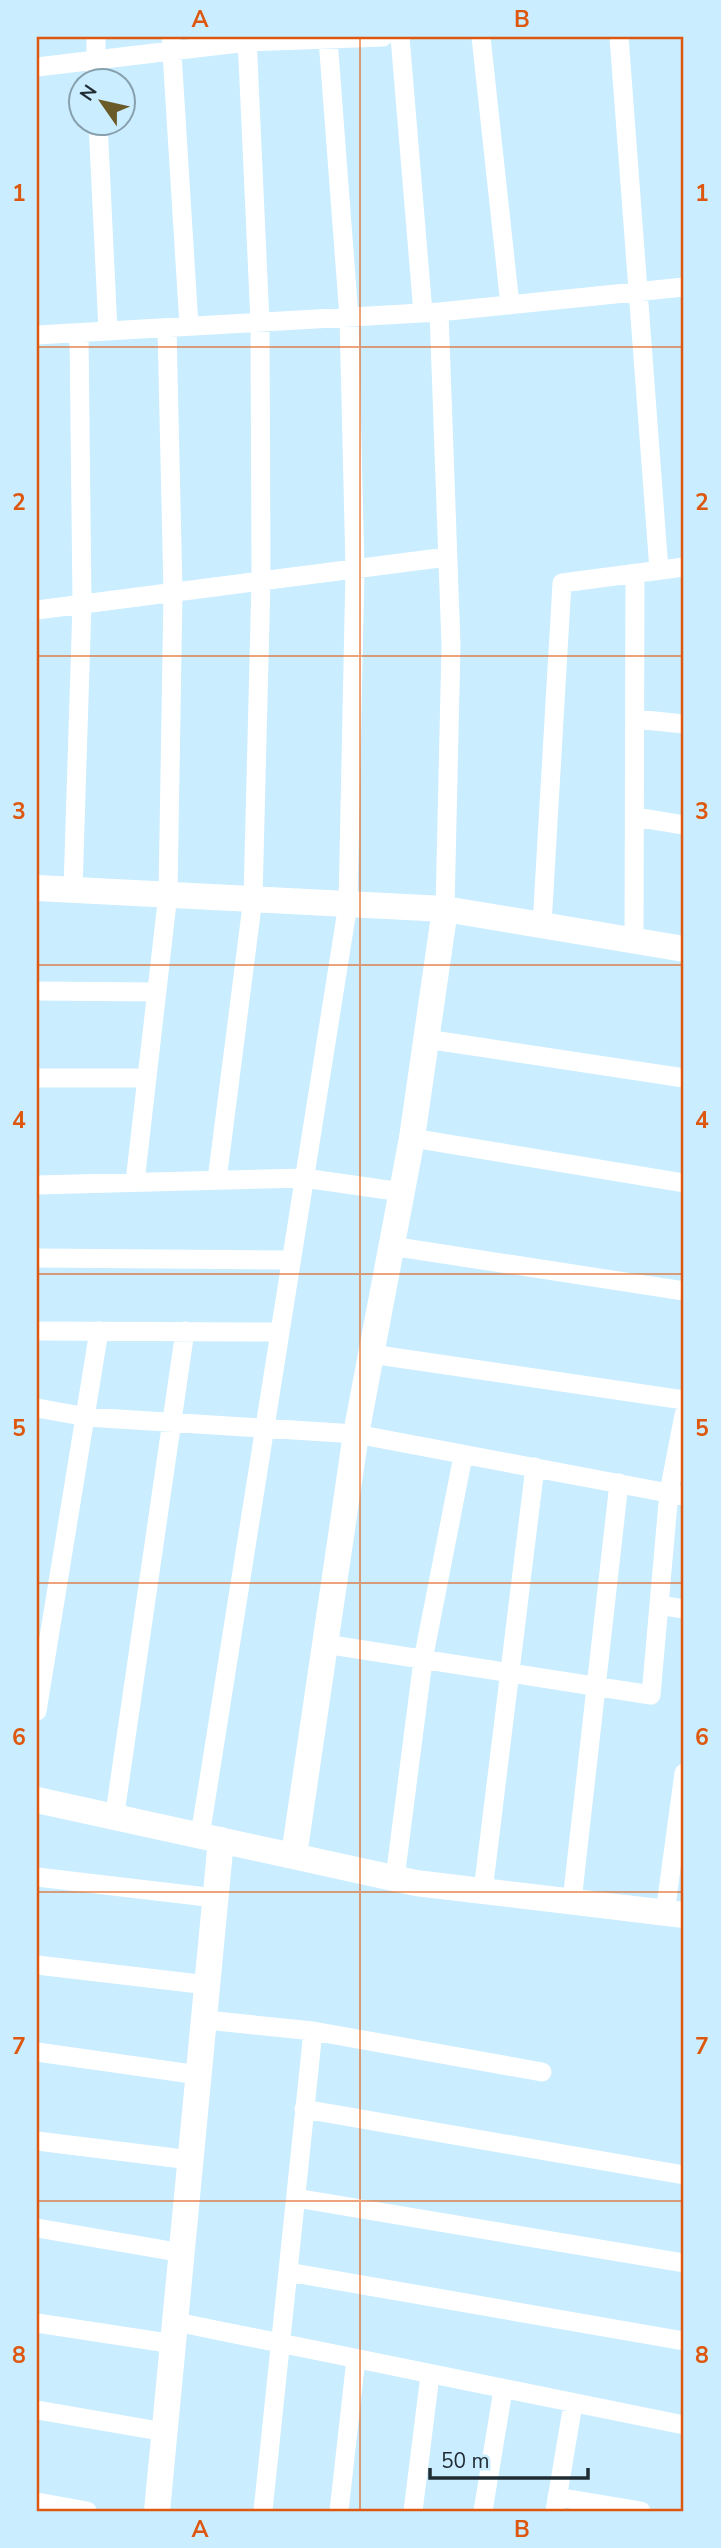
<svg xmlns="http://www.w3.org/2000/svg" width="721" height="2548" font-family="'Nunito Sans',sans-serif">
	<rect width="100%" height="100%" fill="#caedff"/>
	<g fill="none" stroke-linecap="round" stroke-linejoin="round">
		<!-- street -->
		<path stroke="#fff" stroke-width="19" d="M96,37V80
			M171,37L189,326
			M400,37L423,313
			M481,37L510,305
			M619,37L659,570
			M37,67L247,42L383,37
			M98,122L108,331
			M439,312L451,645L445,909
			M37,335L439,312L684,287
			M37,610L447,557
			M635,719L684,724
			M635,817L684,825
			M73,889L82,604L79,333
			M542,925L562,583L684,567
			M634,940L635,573
			M37,991L157,992
			M426,1039L684,1078
			M37,1078H147
			M412,1138L684,1183
			M217,1180L253,898L261,581L260,322L247,37
			M135,1182L168,894L173,592L167,328
			M37,1185L304,1178L402,1192
			M391,1246L684,1291
			M37,1258L291,1260
			M37,1331L280,1332
			M371,1354L684,1400
			M37,1408L87,1417L356,1434L684,1496
			M659,1605L684,1609
			M325,1644L651,1695L669,1492L684,1415
			M37,1711L99,1331
			M114,1820L185,1331
			M200,1836L348,904L355,569L349,317L328,39
			M37,1877L215,1898
			M395,1878L423,1660L463,1456
			M483,1891L535,1467
			M572,1901L619,1483
			M665,1913L684,1773
			M37,1965L208,1985
			M206,2020L313,2031L263,2511
			M313,2031L542,2072
			M37,2052L199,2075
			M304,2109L684,2175
			M37,2141L191,2160
			M296,2198L684,2263
			M37,2228L183,2253
			M288,2272L684,2341
			M176,2322L684,2425
			M37,2323L174,2344
			M37,2410L165,2432
			M557,2497L641,2511
			M37,2502L87,2511
			M339,2511L356,2359
			M413,2511L430,2375
			M483,2511L503,2390
			M555,2511L573,2404"/>
		<!-- secondary -->
		<path stroke="#fff" stroke-width="26" d="M37,888L445,909L684,949
			M37,1800L416,1883L684,1915
			M294,1855L356,1434L412,1138L445,909
			M157,2511L221,1840"/>
	</g>
	<!-- grid -->
	<path fill="none" stroke="#de570e" stroke-width="2" stroke-opacity="0.55" d="M360,37V2511M37,347H684M37,656H684M37,965H684M37,1274H684M37,1583H684M37,1892H684M37,2201H684"/>
	<!-- border -->
	<rect width="721" height="2548" fill="none" stroke="#caedff" stroke-width="77"/>
	<!-- north arrow -->
	<g transform="translate(102 102) rotate(304)"><circle r="33" fill="#caedff" stroke="#86a0ad" stroke-width="2"/>
	<path d="M0-5L12 26L0 18L-12 26Z" fill="#6a5a27"/>
	<text y="-10" font-size="19" font-weight="bold" text-anchor="middle" fill="#1f2c33">N</text>
	</g>
	<!-- scale -->
	<path d="M430 2468v10h158v-10" fill="none" stroke="#1f2c33" stroke-width="3.5"/>
	<text x="441" y="2468" font-size="21" fill="#1f2c33" stroke="#caedff" stroke-width="5" paint-order="stroke">50 m</text>
	<rect x="38" y="38" width="644" height="2472" fill="none" stroke="#de570e" stroke-width="2.5"/>
	<g font-size="23" text-anchor="middle" font-weight="bold" fill="#de570e">
		<text x="200" y="27">A</text>
		<text x="522" y="27">B</text>
		<text x="19" y="201">1</text>
		<text x="702" y="201">1</text>
		<text x="19" y="510">2</text>
		<text x="702" y="510">2</text>
		<text x="19" y="819">3</text>
		<text x="702" y="819">3</text>
		<text x="19" y="1128">4</text>
		<text x="702" y="1128">4</text>
		<text x="19" y="1436">5</text>
		<text x="702" y="1436">5</text>
		<text x="19" y="1745">6</text>
		<text x="702" y="1745">6</text>
		<text x="19" y="2054">7</text>
		<text x="702" y="2054">7</text>
		<text x="19" y="2363">8</text>
		<text x="702" y="2363">8</text>
		<text x="200" y="2537">A</text>
		<text x="522" y="2537">B</text>
	</g>
</svg>
